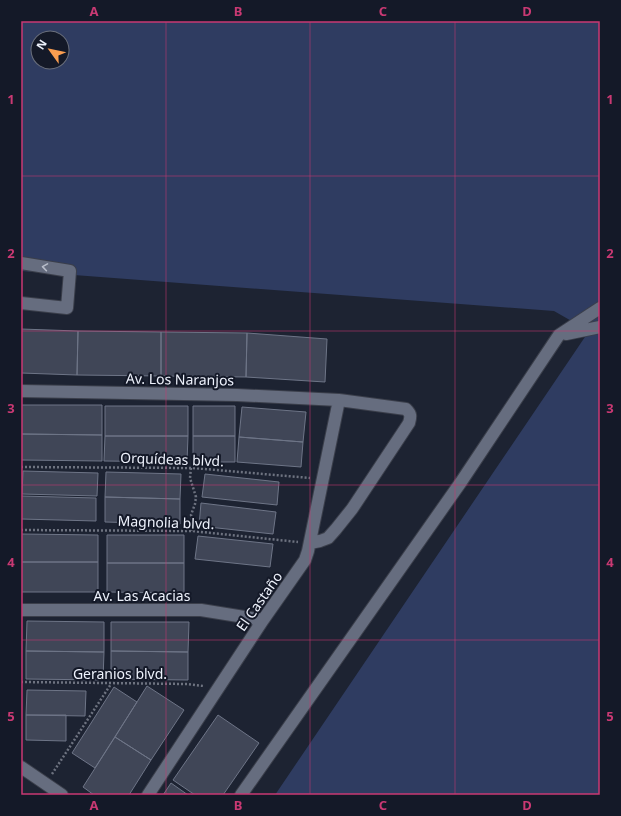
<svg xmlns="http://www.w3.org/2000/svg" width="621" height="816" font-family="'Noto Sans',sans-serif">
	<rect width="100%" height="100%" fill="#1d2332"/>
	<!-- green -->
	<path fill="#2f3c61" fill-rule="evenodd" d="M21,21H600V795H275L589,331L554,311L21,271ZM38,38H62V62H38Z"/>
	<!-- building -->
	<path fill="#404657" stroke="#6e7587" d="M21,329L78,331L77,375L21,373Z
		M78,331L161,332V376L77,375Z
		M161,332L247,333L246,377L161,376Z
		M247,333L327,339L325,382L246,377Z
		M21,405H102V435L21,434Z
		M105,406H188V436H105Z
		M193,406H235V436H193Z
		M242,407L306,412L303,442L239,437Z
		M21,434L102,435V461L21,460Z
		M105,436H188L187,462L104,461Z
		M193,436H235V462H193Z
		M239,437L303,442L301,467L237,462Z
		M23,471L98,473L97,496L22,494Z
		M106,472L181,474L180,499L105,497Z
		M205,474L279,482L277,505L202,497Z
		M21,496L96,498V521L21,519Z
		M105,497L180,499V524L105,522Z
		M201,503L276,512L273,534L199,526Z
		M21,534L98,535V562H21Z
		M107,535H184V563H107Z
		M198,536L273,544L270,567L195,559Z
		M21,562H98V592H21Z
		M107,563H184V593L107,592Z
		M27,621L104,622V652L26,651Z
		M111,622H189L188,652L111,651Z
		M26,651L104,652L103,680L26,679Z
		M111,651L188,652V680L111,679Z
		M147,686L184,710L151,760L115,737Z
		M114,687L137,702L95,768L72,753Z
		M27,690L86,691L85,716L26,715Z
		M26,715H66V741L26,740Z
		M218,715L259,743L223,795H195L173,780Z
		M115,737L151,760L129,795H94L83,787Z
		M171,783L188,795H163Z"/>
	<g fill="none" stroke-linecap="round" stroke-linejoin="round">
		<defs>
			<path id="street" d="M21,263L70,271L67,308L21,303
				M566,334L600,327
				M21,391L237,395L339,400L406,409C411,414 411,416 409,423L352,509L336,529L328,538L320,541L310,543
				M21,610H201L263,620
				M21,767L62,795
				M148,795L263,620L305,560L308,551L339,400
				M241,795L461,482L559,335L600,308"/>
		</defs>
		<!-- street casing -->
		<use href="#street" stroke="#3b3f4b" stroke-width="14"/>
		<!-- path -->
		<path stroke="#6e7380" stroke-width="2.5" stroke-dasharray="2 2" stroke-linecap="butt" d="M21,467L193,468L310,478
			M191,468L190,478L196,497L195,504L191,515L193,525L192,531
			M21,530L192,531L298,542
			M21,682L187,684L204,686
			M52,774L111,684"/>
		<!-- street -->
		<use href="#street" stroke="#666d7f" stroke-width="12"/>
	</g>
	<!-- one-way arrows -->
	<defs><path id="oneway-chevron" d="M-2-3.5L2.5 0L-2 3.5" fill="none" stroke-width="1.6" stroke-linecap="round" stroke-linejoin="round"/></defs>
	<use stroke="#b8bdca" href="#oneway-chevron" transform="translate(45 267) rotate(-171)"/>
	<!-- grid -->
	<path fill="none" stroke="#c93973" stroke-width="1" stroke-opacity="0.55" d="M166,21V795M310,21V795M455,21V795M21,176H600M21,331H600M21,485H600M21,640H600"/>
	<g text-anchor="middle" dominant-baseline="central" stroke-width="4" stroke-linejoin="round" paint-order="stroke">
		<!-- street labels -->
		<g font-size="14" fill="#eef2fc" stroke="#141928">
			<text transform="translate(180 379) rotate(1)">Av. Los Naranjos</text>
			<text transform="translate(172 459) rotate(2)">Orquídeas blvd.</text>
			<text transform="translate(166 522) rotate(2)">Magnolia blvd.</text>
			<text x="142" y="595">Av. Las Acacias</text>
			<text transform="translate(259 601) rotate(-55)">El Castaño</text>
			<text x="120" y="673">Geranios blvd.</text>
		</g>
	</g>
	<!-- border -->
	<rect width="621" height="816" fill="none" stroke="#141928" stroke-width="44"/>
	<!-- north arrow -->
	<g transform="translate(50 50) rotate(303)"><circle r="19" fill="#141928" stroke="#6b707d"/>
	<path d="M0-3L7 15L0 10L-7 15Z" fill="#fb9e50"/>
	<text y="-6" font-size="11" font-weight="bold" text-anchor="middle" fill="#eef2fc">N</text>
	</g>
	<rect x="22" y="22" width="577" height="772" fill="none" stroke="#c93973" stroke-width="1.5"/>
	<g font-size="13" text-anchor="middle" font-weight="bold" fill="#c93973">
		<text x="94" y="16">A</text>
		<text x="238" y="16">B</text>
		<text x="383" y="16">C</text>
		<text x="527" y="16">D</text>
		<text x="11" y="104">1</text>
		<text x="610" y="104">1</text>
		<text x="11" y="258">2</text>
		<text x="610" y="258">2</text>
		<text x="11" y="413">3</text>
		<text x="610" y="413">3</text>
		<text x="11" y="567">4</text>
		<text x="610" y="567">4</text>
		<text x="11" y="721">5</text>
		<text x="610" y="721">5</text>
		<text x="94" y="810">A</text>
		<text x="238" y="810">B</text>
		<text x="383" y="810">C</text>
		<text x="527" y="810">D</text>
	</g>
</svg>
